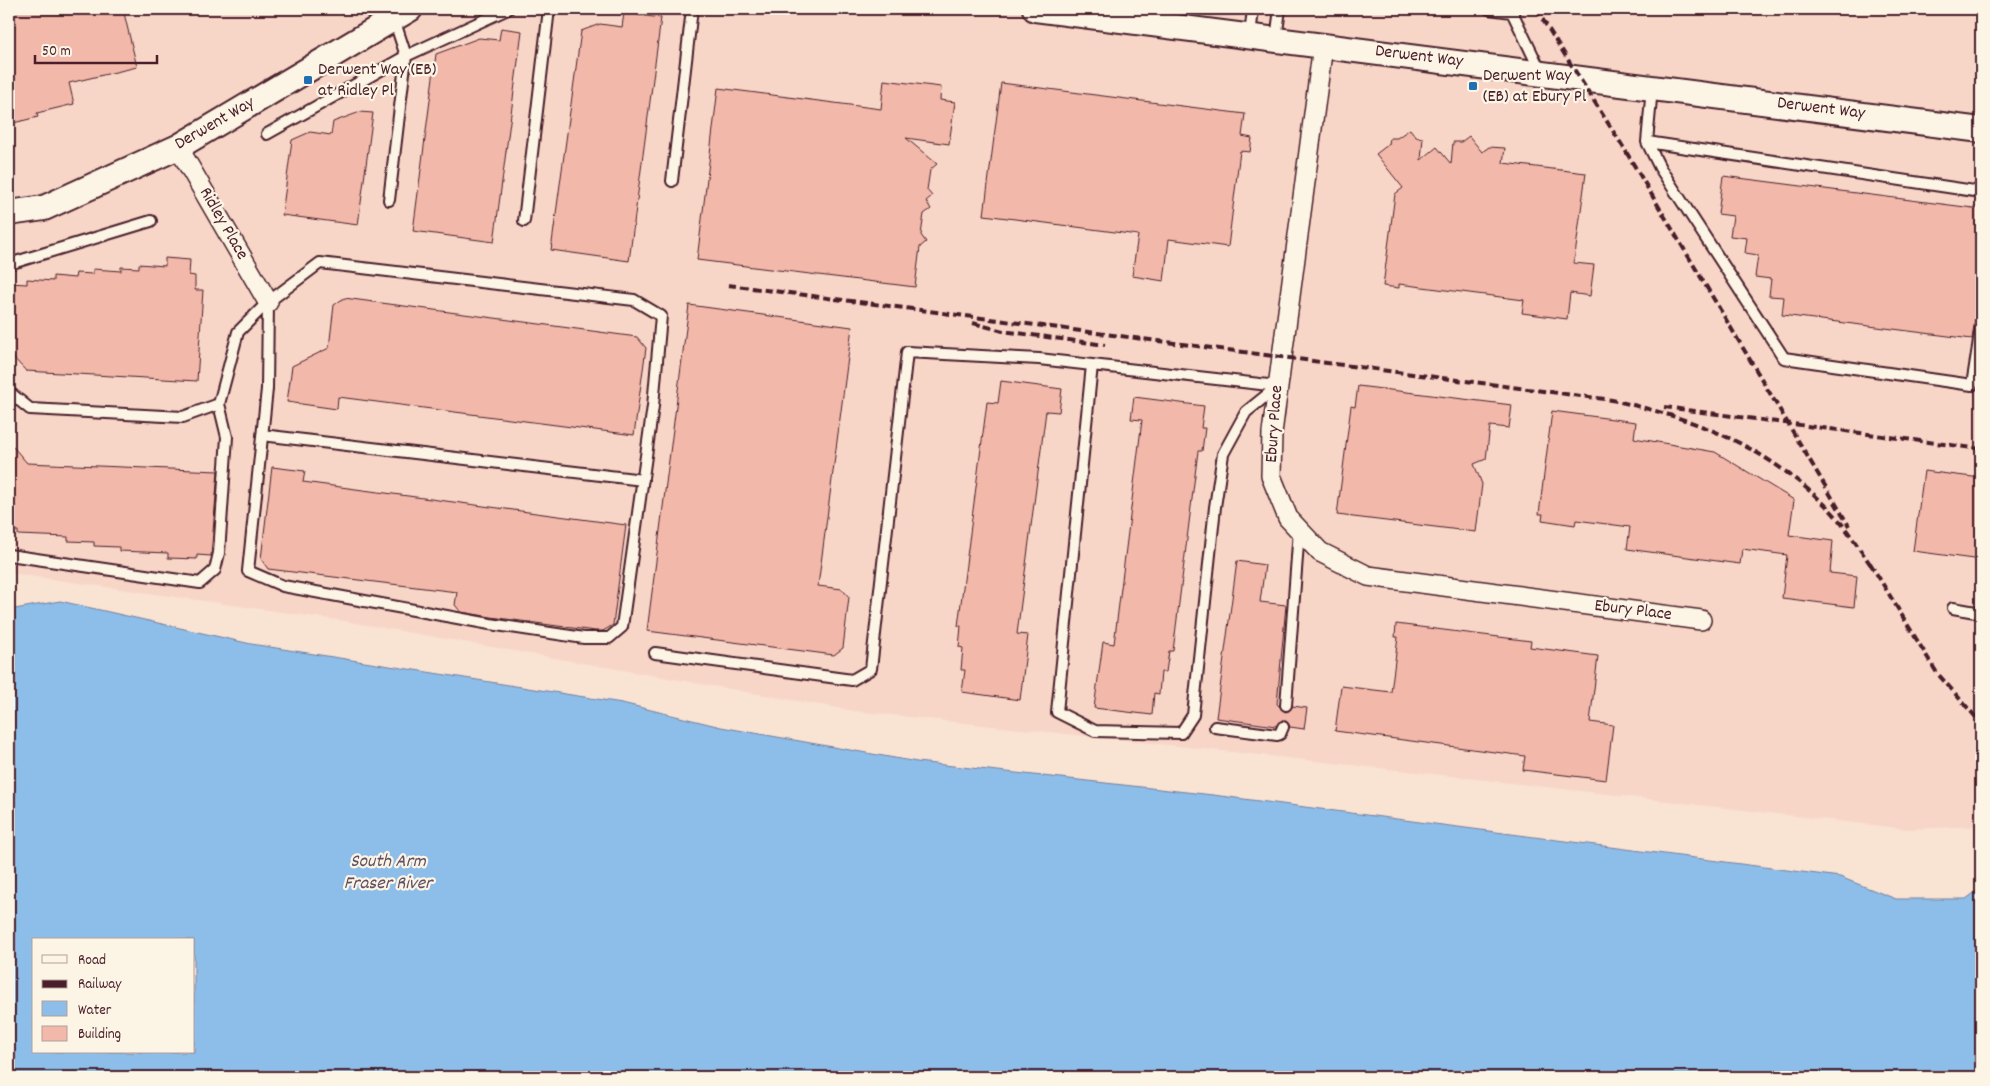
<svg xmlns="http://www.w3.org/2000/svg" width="1990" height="1086" font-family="Dekko,sans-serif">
	<rect width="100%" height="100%" fill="#f9e3d3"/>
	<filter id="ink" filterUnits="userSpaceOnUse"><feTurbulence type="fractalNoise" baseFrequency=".02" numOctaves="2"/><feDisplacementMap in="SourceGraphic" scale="10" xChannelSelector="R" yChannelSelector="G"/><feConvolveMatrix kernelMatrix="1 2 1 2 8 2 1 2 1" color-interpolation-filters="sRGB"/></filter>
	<g filter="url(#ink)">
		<!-- built -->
		<path fill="#f7d6c7" d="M9,9H1981V826L1907,829L1425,773L855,711L344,621L9,573Z"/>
		<!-- water -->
		<path fill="#8dbee9" stroke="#727e9d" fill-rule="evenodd" d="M60,601L251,644L622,703L721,727L917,762L1213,795L1840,877L1896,899H1966L1981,888V1077H9V610ZM34,940H194V1052H34Z"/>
		<!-- building -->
		<path fill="#f2b8aa" stroke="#4a1f2b" d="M9,9H123L137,67L69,83L74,104L37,113L38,117L9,124Z
			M624,13L661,18L629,261L551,250L581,31L600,24L622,27Z
			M501,28L522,31L494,242L413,231L436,54L479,38L499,40Z
			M884,80L941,87L940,100L955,102L949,144L906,138L937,164L930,170L927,190L932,196L926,201L931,209L924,214L921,235L926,242L920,247L915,287L697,260L718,88L881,109Z
			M1001,83L1245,114L1242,136L1252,138L1250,152L1240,151L1228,247L1169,239L1164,281L1132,276L1138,235L984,215Z
			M360,112L373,113L358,225L282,215L292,140L310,132L331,135L333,122Z
			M1410,129L1416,137L1423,138L1421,160L1437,147L1451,164L1453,142H1461L1469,136L1482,152L1489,147L1505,148L1503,163L1586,173L1574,263L1594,265L1590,296L1570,293L1567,319L1522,313L1524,300L1399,284V288L1383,286L1395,194L1403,188L1376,154L1389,144L1390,138H1397Z
			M1723,176L1981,209V280L1972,339L1782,315L1784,297L1769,296L1771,279L1755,277L1758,255L1745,253L1747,238L1730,236L1733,216L1718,214Z
			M165,258L190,260L189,275L195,276V290H203L197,381L26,371L9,353V283L27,284V279L53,281V276L75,278L76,273L93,274V269L121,271V267L139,268V264L165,266Z
			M344,298L637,337L646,348L634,435L338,397L337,409L287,402L292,366L329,348L334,305Z
			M689,305L852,327L818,586L842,589L849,597L843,648L834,655L647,631Z
			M1001,381L1062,389L1059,412L1046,411L1017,634L1028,635L1020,700L962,692L965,670H961L963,648L959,647L961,626H958L987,402L998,403Z
			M1358,386L1512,405L1509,428L1490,426L1486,459L1474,464L1482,484L1476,532L1337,515L1351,406L1355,407Z
			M1134,397L1204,406L1201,428H1205L1202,451H1198L1173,651H1169L1166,672H1161L1159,694L1154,693L1152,715L1094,708L1103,642L1114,644L1142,420L1131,419Z
			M1552,411L1636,422L1634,438L1715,452L1794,500L1789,535L1833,541L1830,573L1857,576L1854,607L1782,598L1787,555L1742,549L1740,564L1627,549L1630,527L1576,520L1575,525L1542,520L1543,514H1539Z
			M9,442L27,463L218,471L211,556L197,555V559L168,558V553L119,551V547L94,546V542L68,541V537L18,535V531H9Z
			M272,467L305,471L303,482L626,525L613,625L603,631H595L491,617L461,612L455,605L457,592L268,569L261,559Z
			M1924,471L1981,478V560L1913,551Z
			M1237,561L1265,565L1260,602L1286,605L1277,704L1285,712L1289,711L1293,706L1307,708L1304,729L1290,727L1288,723L1283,720L1276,726L1216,718Z
			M1396,624L1531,641L1530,647L1598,656L1590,722L1613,725L1606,780L1523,770L1525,756L1335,731L1341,686L1391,692L1398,637H1395Z"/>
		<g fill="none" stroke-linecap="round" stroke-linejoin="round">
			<defs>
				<path id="service" d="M1489,9L1512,12L1541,72
					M394,19L406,56L508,9
					M1250,36L1253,9
					M1276,39L1280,9
					M1652,88L1647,142L1981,192
					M267,134L406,56
					M1647,142L1660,168L1784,358L1972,385L1981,328
					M672,181L692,9
					M389,200L406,56
					M524,221L549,9
					M9,264L151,221
					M1092,365L1057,712L1095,731L1181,733L1193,715L1215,507L1223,454L1246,412L1277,387
					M9,392L30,409L183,417L219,404L238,332L268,302L320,263L634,300L661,316L653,406L622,627L609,638H584L490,624L283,586L248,571L267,389L268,302
					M262,435L643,480
					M9,555L200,583L215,570L219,553L227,437L219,404
					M1953,608L1981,613
					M655,653L852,680L871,669L907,352L1039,359L1278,386
					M1286,705L1299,530
					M1215,727L1277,735L1280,734L1283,727"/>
				<path id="minor" d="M1323,45L1272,433L1271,476L1288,518L1320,552L1368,576L1701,620
					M178,147L268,302"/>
				<path id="tertiary" d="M1035,9L1981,130
					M9,213L44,208L178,147L410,9"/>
			</defs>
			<!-- service casing -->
			<use href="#service" stroke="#4a1f2b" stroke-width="14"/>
			<!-- minor casing -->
			<use href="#minor" stroke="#4a1f2b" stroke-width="22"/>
			<!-- tertiary casing -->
			<use href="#tertiary" stroke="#4a1f2b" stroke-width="28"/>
			<!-- service -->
			<use href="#service" stroke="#fcf5e5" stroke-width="10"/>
			<!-- minor -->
			<use href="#minor" stroke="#fcf5e5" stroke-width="19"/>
			<!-- tertiary -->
			<use href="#tertiary" stroke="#fcf5e5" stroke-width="24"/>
			<!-- rail -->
			<path stroke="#4a1f2b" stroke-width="4" stroke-dasharray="8 4" stroke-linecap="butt" d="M1536,9L1625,150L1849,526
				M728,285L1612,400C1695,419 1758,442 1822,502C1842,520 1857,546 1873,568
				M973,323L1003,331L1105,345
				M1664,407L1981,449
				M1870,563L1937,673L1981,723"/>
		</g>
	</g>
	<!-- markers -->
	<g fill="#1f6fb2" stroke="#fcf5e5" stroke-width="2">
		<rect x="303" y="75" width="10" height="10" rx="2.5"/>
		<rect x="1468" y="81" width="10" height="10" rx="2.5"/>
	</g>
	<g text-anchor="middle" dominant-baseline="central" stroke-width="4.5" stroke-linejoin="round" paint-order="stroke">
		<!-- street labels -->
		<g font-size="18" fill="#4a1f2b" stroke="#fcf5e5">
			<text transform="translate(1419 57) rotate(7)">Derwent Way</text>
			<text transform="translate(1821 109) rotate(7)">Derwent Way</text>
			<text transform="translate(215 124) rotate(-30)">Derwent Way</text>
			<text transform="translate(223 224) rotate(60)">Ridley Place</text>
			<text transform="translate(1275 424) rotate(-86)">Ebury Place</text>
			<text transform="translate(1633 611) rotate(7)">Ebury Place</text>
		</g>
		<!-- poi labels -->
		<g font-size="18" fill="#4a1f2b" stroke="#fcf5e5" text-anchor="start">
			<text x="318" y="70">Derwent Way (EB)<tspan x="318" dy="21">at Ridley Pl</tspan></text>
			<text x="1483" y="76">Derwent Way<tspan x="1483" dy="21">(EB) at Ebury Pl</tspan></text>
		</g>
		<!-- water labels -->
		<g font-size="19" font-style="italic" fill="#5e4f64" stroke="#fcf5e5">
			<text x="388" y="862">South Arm<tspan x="388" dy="22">Fraser River</tspan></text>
		</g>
	</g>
	<!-- margin -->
	<rect width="1990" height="1086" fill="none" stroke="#fcf5e5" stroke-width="30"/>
	<rect x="15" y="15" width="1960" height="1056" fill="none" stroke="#4a1f2b" stroke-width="2" filter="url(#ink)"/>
	<!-- legend -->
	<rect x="32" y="938" width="162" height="115" fill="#fcf5e5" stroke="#b59f9b"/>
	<rect x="42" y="955" width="25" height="8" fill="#fcf5e5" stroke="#b59f9b"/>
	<text x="78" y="964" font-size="15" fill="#4a1f2b">Road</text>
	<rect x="42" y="980" width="25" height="8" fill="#4a1f2b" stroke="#b59f9b"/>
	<text x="78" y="988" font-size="15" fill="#4a1f2b">Railway</text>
	<rect x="42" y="1001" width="25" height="15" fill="#8dbee9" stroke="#b59f9b"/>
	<text x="78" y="1014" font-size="15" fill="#4a1f2b">Water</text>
	<rect x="42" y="1026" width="25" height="15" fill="#f2b8aa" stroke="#b59f9b"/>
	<text x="78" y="1038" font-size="15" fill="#4a1f2b">Building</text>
	<!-- scale -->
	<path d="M35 55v8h122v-8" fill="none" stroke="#4a1f2b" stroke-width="2.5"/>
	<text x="42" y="55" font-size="15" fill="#4a1f2b" stroke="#fcf5e5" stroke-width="4" paint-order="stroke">50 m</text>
</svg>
